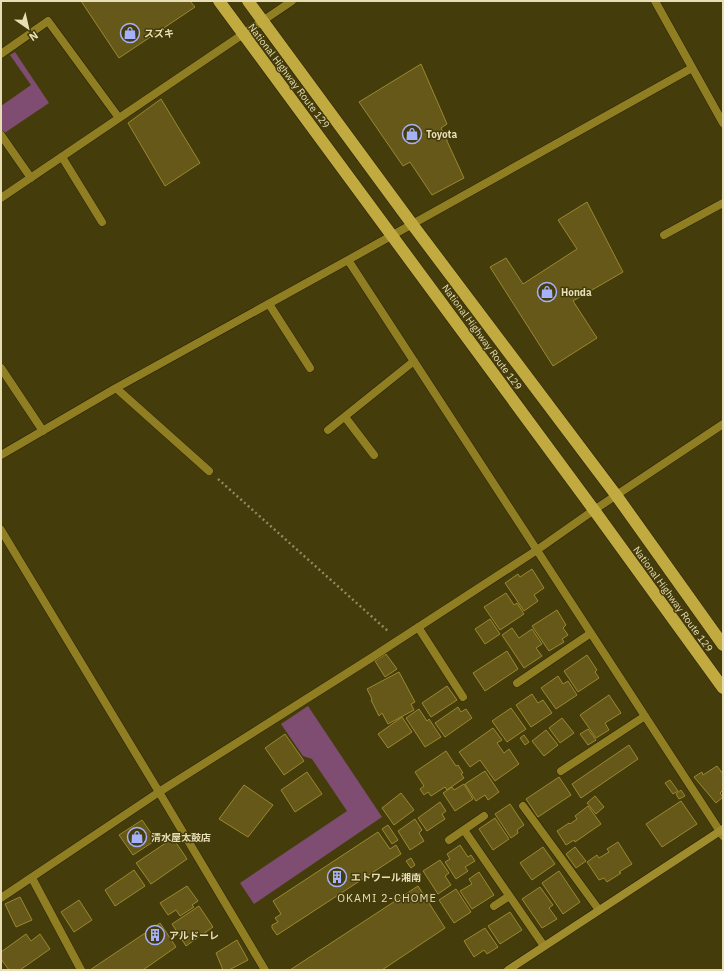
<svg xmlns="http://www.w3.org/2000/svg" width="724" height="971" font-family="'IBM Plex Sans','Noto Sans JP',sans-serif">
	<rect width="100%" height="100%" fill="#453c0c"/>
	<!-- green -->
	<path fill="#7e4d71" d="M15,52L49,103L3,134L1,131V106L31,85L10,55Z
		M308,706L382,817L254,904L240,883L347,811L312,759L303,756L281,724Z"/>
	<!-- building -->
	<path fill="#655819" stroke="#9a882f" d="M81,1H190L195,7L119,58Z
		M421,64L447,124L441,128L447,140V141L464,178L432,195L410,162L403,166L359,102Z
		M161,99L200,163L165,186L128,123Z
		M587,202L623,272L573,301L597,338L553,366L490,267L506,258L523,284L577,249L558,220Z
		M532,569L544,588L534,595L538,601L524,611L505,583L518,574L520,577Z
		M506,593L514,605L517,603L524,614L500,630L484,607Z
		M557,610L566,625L563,628L568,635L562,639L564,642L549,651L532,626Z
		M490,619L500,634L485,644L475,629Z
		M512,628L519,638L532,629L542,644L536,648L542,656L524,668L502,635Z
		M507,651L518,669L485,691L473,673Z
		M386,654L397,669L385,677L375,661Z
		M587,655L597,670L595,672L599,678L578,692L564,671Z
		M399,672L415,702L411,704L414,710L388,724L382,713L379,716L371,700L372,699L367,689Z
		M558,676L563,684L568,681L577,695L556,709L541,688Z
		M447,686L457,700L431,717L422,703Z
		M532,694L538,703L543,700L552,713L531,727L516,705Z
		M609,695L621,713L605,723L609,730L596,738L580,715Z
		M458,707L461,712L466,709L472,718L445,737L435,723Z
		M511,708L526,729L507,742L492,721Z
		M419,709L427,721L429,719L441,737L425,747L406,718Z
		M402,717L412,732L388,748L378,734Z
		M562,718L574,733L560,743L549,728Z
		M493,728L502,740L497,743L504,753L509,749L519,764L495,781L480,760L470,767L459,752Z
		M588,729L596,740L588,745L580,734Z
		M546,730L558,745L544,756L532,741Z
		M285,734L304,761L284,775L265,748Z
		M524,735L529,742L525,745L520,738Z
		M629,745L638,759L581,798L572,784Z
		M446,751L456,766L458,765L463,773L461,774L464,778L447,790L445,787L431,796L428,792L424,795L420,789L424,786L415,772Z
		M717,766L723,774V790L720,793L723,797L716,803L694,777L702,772L703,775Z
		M485,771L499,792L488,800L485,795L476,801L465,784Z
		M307,772L322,794L295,812L281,790Z
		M559,777L571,795L538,817L526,799Z
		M670,780L678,791L673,794L665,783Z
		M464,784L473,799L455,811L443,793L452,787L454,790Z
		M244,785L273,805L248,837L219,819Z
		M681,790L685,796L679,799L676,794Z
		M401,793L414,810L394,825L382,808Z
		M595,796L604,807L596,814L587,803Z
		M681,801L697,824L662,847L646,824Z
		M440,802L446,811L442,814L445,819L427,831L418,818Z
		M510,804L524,825L517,830L518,833L511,838L495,814Z
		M588,806L601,824L575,842L574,840L566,845L557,831L569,823L570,824L577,819L575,816Z
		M495,818L509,839L493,850L479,829Z
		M415,819L422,830L419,833L424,841L410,850L398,831Z
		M142,820L156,840L133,855L119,835Z
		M388,825L398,840L392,844L382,829Z
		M378,832L390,849L396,845L401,854L277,935L272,928V925L278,922L275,918L281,914L273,901Z
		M173,838L187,859L151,884L136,863Z
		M618,842L632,864L619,872L621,873L607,882L604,878L599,880L587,862L597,855L599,858L609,852L607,849Z
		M460,845L468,857L471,855L475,861L465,867L468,871L456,879L445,862L450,859L447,854Z
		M543,847L555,864L532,880L520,863Z
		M575,847L586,861L576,868L566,854Z
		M411,858L415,865L411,868L406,861Z
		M440,860L449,873L445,876L451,885L438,894L423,871Z
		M134,870L145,886L115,906L105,890Z
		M559,871L580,902L563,914L542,883Z
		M479,872L494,895L472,909L460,891L472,884L469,879Z
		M187,886L198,901L192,905L194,907L180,916L176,910L168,915L160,903Z
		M418,886L445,928L382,970H290Z
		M540,887L553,905L549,908L557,919L542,928L522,899Z
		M456,889L471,912L454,923L439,900Z
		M20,897L32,920L16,927L5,904Z
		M79,900L92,920L74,932L61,912Z
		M199,906L213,927L186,946L172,924Z
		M510,912L522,930L500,944L488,926Z
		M160,923L176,947L143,970H90Z
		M485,928L498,947L487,954L484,950L474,957L464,941Z
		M26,934L31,941L40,934L50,949L20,970H9L1,959V952Z
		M237,940L248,960L229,970H223L216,953Z"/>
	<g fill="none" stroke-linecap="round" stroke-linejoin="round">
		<defs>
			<path id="lane" d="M62,157L102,222"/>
			<path id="street" d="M655,1L723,123
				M1,54L48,21L119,118
				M1,135L31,178
				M1,198L292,1
				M664,235L723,203
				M348,260L723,836
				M269,304L310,368
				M1,368L43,431
				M116,388L209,471
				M345,417L374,455
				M328,430L414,361
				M1,455L116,388L348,260L692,68
				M1,530L159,792L265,970
				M418,627L463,697
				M517,683L591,633
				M561,771L645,716
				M523,806L599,910
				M464,830L544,946
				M449,840L484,816
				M32,878L81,970
				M1,898L159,792L371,658L537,550L594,510L723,424
				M494,906L509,896"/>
			<path id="secondary" d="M508,970L723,829"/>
			<path id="highway" d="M219,1L594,510L723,688
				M248,1L412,224L616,495L723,645"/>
		</defs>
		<!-- lane casing -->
		<use href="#lane" stroke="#292307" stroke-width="9"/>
		<!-- street casing -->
		<use href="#street" stroke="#292307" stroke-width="9"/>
		<!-- secondary casing -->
		<use href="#secondary" stroke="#292307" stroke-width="9"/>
		<!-- highway casing -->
		<use href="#highway" stroke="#292307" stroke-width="13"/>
		<!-- path -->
		<path stroke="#938a5e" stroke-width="2.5" stroke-dasharray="2 3" stroke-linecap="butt" d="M218,479L389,632"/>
		<!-- lane -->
		<use href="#lane" stroke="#907e23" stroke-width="8"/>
		<!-- street -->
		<use href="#street" stroke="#907e23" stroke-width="8"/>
		<!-- secondary -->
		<use href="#secondary" stroke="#9f8c2c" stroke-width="8"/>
		<!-- highway -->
		<use href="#highway" stroke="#c1ab40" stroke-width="12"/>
	</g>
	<!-- icons -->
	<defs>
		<symbol id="shop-ring" viewBox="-11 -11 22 22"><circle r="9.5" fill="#453c0c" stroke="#a6b1fc" stroke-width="1.5"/><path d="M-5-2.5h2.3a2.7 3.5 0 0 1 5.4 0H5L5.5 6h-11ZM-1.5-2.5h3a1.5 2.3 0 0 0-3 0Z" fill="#a6b1fc"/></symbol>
		<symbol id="building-ring" viewBox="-11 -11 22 22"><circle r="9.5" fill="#453c0c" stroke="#a6b1fc" stroke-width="1.5"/><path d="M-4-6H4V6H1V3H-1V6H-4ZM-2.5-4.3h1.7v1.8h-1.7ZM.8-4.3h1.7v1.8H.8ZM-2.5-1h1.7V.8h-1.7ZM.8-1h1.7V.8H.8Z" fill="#a6b1fc"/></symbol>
	</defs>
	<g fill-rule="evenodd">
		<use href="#shop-ring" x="119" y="22" width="22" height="22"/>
		<use href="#shop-ring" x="401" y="123" width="22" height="22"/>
		<use href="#shop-ring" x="536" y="281" width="22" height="22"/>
		<use href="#shop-ring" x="126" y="826" width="22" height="22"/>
		<use href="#building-ring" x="326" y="866" width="22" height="22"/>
		<use href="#building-ring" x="144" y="924" width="22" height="22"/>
	</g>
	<g text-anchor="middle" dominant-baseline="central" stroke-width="3" stroke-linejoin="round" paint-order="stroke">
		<!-- poi labels -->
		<g font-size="10" font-weight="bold" fill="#e7deb5" stroke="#453c0c" text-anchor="start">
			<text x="144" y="33">スズキ</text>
			<text x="426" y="134">Toyota</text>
			<text x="561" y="292">Honda</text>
			<text x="151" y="837">清水屋太鼓店</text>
			<text x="351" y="877">エトワール湘南</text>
			<text x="169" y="935">アルドーレ</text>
		</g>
		<!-- street labels -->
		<g font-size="10" fill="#e7deb5" stroke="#453c0c">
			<text transform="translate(289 76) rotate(53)">National Highway Route 129</text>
			<text transform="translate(482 337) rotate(54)">National Highway Route 129</text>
			<text transform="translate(673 599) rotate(54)">National Highway Route 129</text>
		</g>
		<!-- neighbourhood labels -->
		<g font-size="11" letter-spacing="1" fill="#e7deb5" stroke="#453c0c">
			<text x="387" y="898">OKAMI 2-CHOME</text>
		</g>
	</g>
	<!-- border -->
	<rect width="724" height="971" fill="none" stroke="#e7deb5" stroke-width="4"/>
	<!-- north arrow -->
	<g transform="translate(28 28) rotate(146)" stroke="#453c0c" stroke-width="3" paint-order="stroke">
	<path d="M0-3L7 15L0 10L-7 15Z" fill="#e7deb5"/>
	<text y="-6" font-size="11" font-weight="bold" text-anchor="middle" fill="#e7deb5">N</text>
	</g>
</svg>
